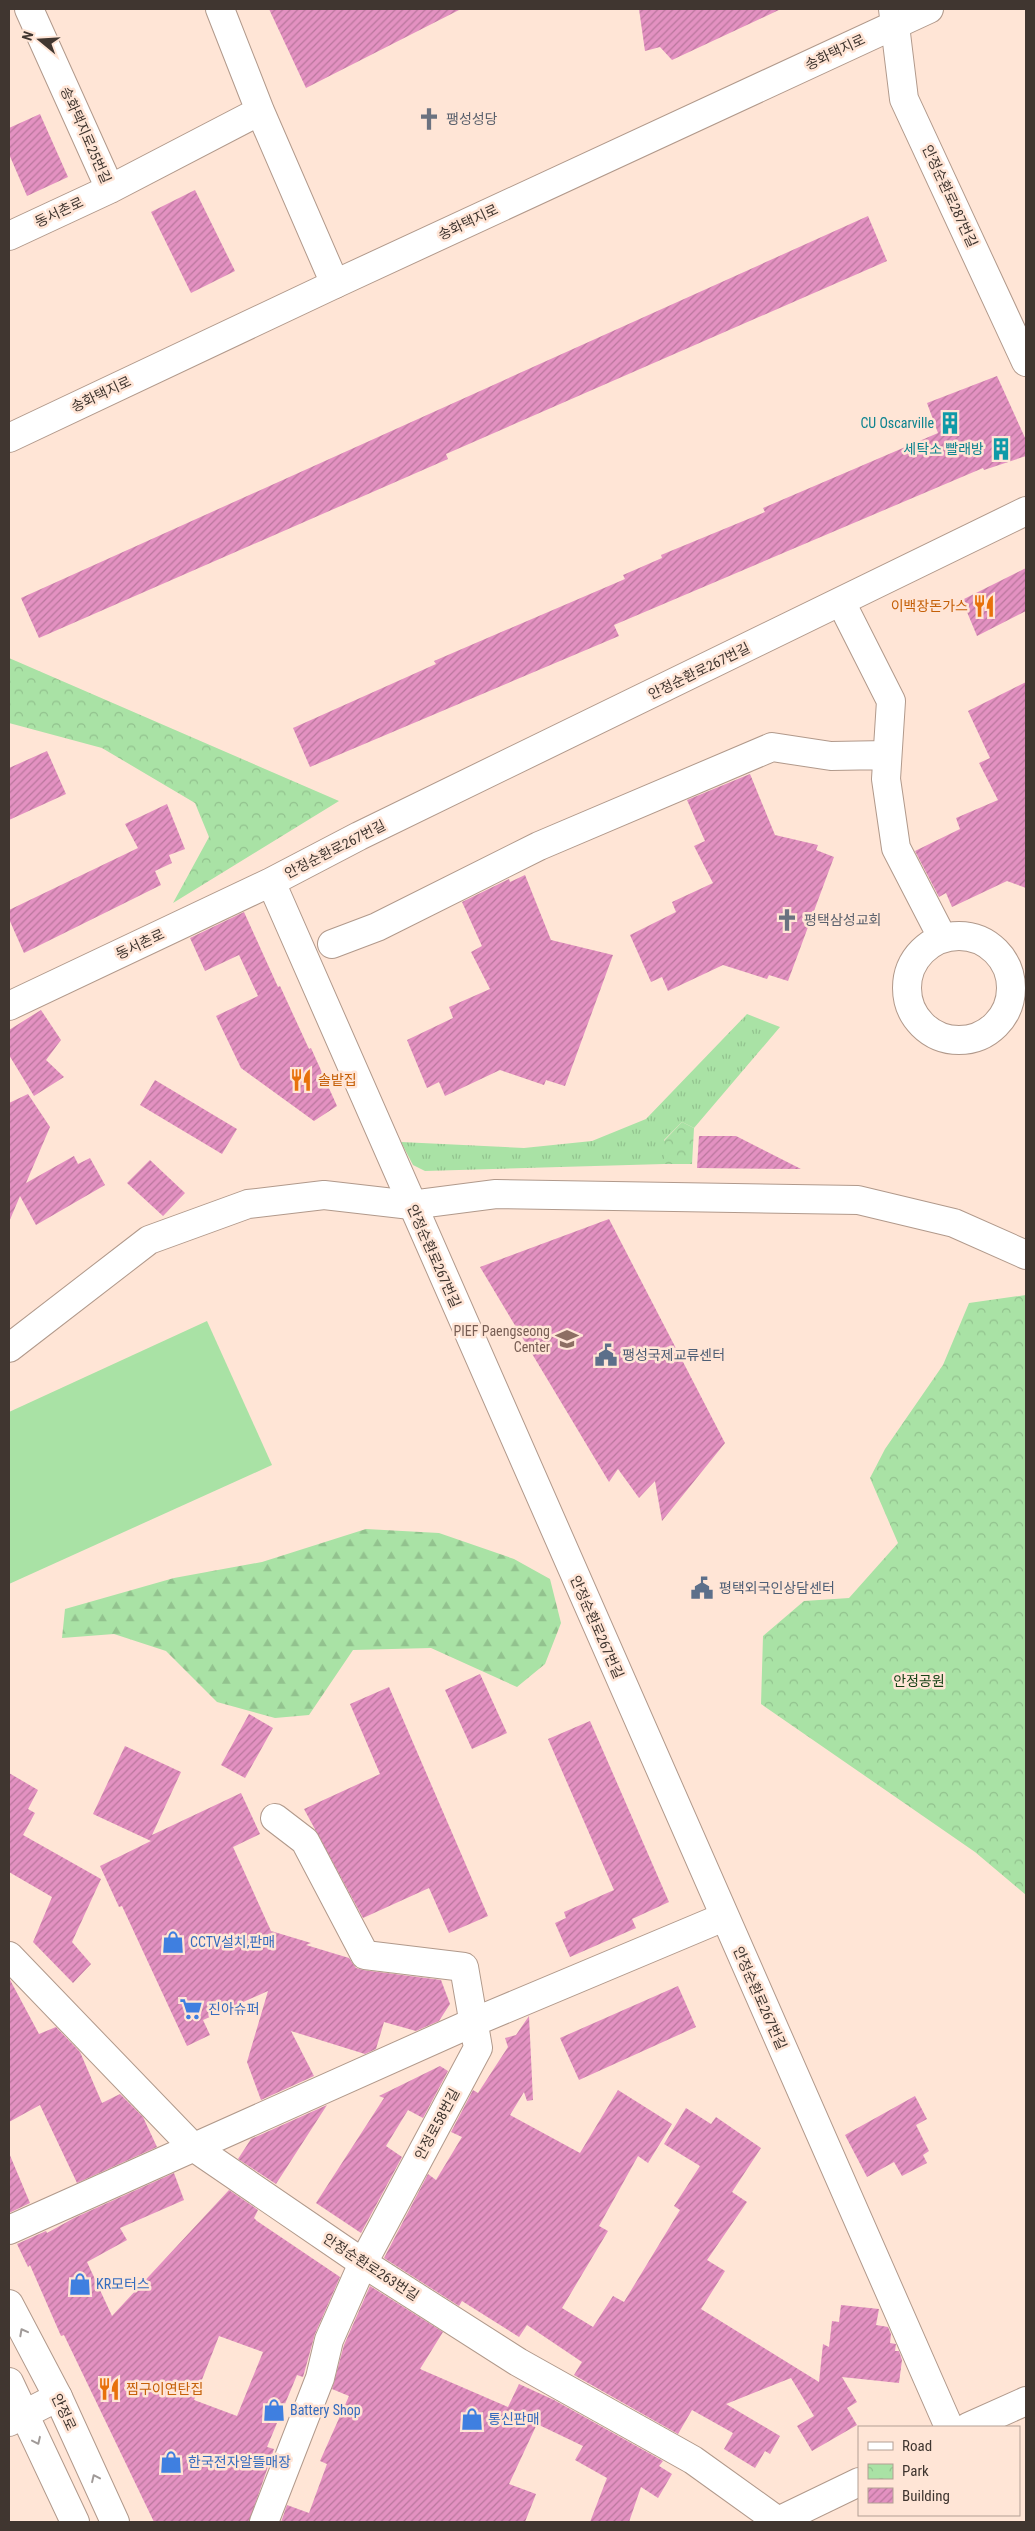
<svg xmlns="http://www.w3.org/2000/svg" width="1035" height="2531" font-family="'Roboto Condensed','Noto Sans KR',sans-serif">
	<defs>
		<pattern id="grass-tufts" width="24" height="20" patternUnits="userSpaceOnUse" patternTransform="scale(1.25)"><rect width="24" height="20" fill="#a9e2a5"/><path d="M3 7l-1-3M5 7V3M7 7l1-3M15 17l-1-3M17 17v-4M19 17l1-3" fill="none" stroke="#92c28e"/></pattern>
		<pattern id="forest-firs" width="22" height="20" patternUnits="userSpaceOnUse" patternTransform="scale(1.25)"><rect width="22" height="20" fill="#a9e2a5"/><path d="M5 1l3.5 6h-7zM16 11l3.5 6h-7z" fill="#92c28e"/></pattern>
		<pattern id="park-crowns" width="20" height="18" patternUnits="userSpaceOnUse" patternTransform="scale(1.25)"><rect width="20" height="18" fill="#a9e2a5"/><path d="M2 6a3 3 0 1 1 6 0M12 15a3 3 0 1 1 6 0" fill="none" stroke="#92c28e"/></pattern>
		<pattern id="building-hatch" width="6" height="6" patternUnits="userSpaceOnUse" patternTransform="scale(1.25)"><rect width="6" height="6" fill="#e391c1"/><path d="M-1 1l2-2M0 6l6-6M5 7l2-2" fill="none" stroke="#b9779d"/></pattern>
	</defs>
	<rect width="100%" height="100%" fill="#ffe5d6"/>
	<!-- grass -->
	<path fill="url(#grass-tufts)" d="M747,1014L780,1027L694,1128L682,1122L664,1140V1164L425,1171L413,1165L401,1142L524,1148L592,1141L646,1119Z"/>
	<!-- forest -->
	<path fill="url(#forest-firs)" d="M366,1529L439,1533L514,1559L550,1579L561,1623L545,1664L517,1687L431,1648L353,1650L309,1715L275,1718L217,1702L166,1651L114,1634L62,1638L65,1609L174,1578L262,1562Z"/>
	<!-- park -->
	<path fill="url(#park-crowns)" d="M9,658L339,801L173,903L209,837L195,803L102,748L9,723Z
		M682,1122L694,1128L692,1164H664V1141Z
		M1026,1295V1895L975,1852L761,1704L763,1636L804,1601L849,1598L898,1543L870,1478L885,1449L943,1365L969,1303Z"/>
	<!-- pitch -->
	<path fill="#a9e2a5" d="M207,1321L272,1465L9,1584V1412Z"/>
	<!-- building -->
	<path fill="url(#building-hatch)" fill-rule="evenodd" d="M269,9H461L306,88Z
		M639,9H781L672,60L660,47L645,51Z
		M40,114L68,177L27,196L9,154V128Z
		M195,190L235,271L191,293L151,212Z
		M868,216L887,261L446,454L448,459L39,638L21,598Z
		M997,376L1026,440V456L984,470L983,468L614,625L619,636L310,767L293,728L436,664L434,661L625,579L623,575L662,558L661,555L765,512L763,508L938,433L927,403Z
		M1026,568V611L977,636L962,600Z
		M1026,682V888L1007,881L952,907L946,893L939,897L915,851L960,829L956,818L998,800L979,763L990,758L968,711Z
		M47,751L66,794L9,820V768Z
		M750,774L775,835L818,845L816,850L834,857L788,981L769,975L767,979L723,965L668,991L662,977L651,982L630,935L676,912L672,902L713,883L694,846L705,841L687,800Z
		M167,804L185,849L169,855L172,863L155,871L161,885L24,953L9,919V910L138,848L125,824Z
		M525,875L551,940L613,955L565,1086L546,1080L544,1085L500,1070L445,1096L439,1082L427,1088L407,1040L453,1018L449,1007L490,989L471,952L482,946L462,902L509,879L510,882Z
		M244,912L278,987L280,986L309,1049L311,1048L337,1106L314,1121L241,1068L216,1016L258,996L239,955L205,971L190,938Z
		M41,1010L61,1040L46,1060L64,1077L34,1096L9,1055V1030Z
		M155,1080L237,1129L222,1154L140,1105Z
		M28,1094L50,1127L26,1183L74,1156L78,1164L90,1158L105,1185L36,1225L20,1196L9,1222V1103Z
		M699,1136H736L801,1169L697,1168Z
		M150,1160L185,1193L163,1216L127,1183Z
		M609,1219L725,1443L662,1521L655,1481L639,1498L618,1469L609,1482L480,1267Z
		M480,1674L507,1733L472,1749L445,1690Z
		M389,1687L488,1916L449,1933L429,1888L363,1918L304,1809L380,1774L350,1704Z
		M249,1714L273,1728L245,1778L221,1765Z
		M590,1721L669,1902L632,1919L636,1928L570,1957L555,1923L566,1918L564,1912L614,1890L548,1739Z
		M125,1746L181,1772L152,1835L241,1793L260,1834L233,1847L271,1931L311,1943L306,1945L349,1958L356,1968L363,1970L441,1980L450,2004L439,2021L416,2031L384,2022L376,2049L365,2054L291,2031L314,2076L261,2100L247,2062L268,1991L203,2020L210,2035L187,2046L122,1906L119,1907L100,1866L151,1841L93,1814Z
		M9,1773L38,1790L28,1809L35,1813L23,1835L101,1879L72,1942L91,1964L73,1983L33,1942L52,1897L9,1872Z
		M9,1978L39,2034L56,2027L80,2052L102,2103L120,2094L143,2117L157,2147L77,2183L40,2105L9,2122Z
		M678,1986L696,2027L579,2080L560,2038Z
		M529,2016L533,2100L527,2101L524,2092L510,2115L580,2153L618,2090L672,2124L648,2163L638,2156L599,2226L608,2231L562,2308L593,2327L613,2296L624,2302L680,2210L674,2206L700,2166L664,2144L686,2108L711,2124L716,2117L761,2148L732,2192L747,2202L707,2260L725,2271L701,2309L819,2382L823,2344L829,2347L832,2321L839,2322L841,2305L879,2309L876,2325L888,2327L891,2334L890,2343L896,2344L895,2351H899L902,2360L899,2383L842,2377L857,2402L847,2408L857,2425L812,2451L797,2426L814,2416L791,2378L726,2404L780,2436L770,2454L765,2451L755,2468L724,2449L733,2433L692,2410L678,2434L574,2375L582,2362L527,2325L519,2337L462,2301L459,2306L384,2258L428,2174L436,2180L462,2137L451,2132L473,2090L478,2093L508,2047L505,2038L516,2035Z
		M440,2066L448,2071L423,2118L408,2110L386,2146L402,2157L361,2233L316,2203L384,2098L379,2096Z
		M915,2096L927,2119L916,2125L929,2151L923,2155L927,2163L902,2176L894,2162L867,2177L845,2135Z
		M327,2105L276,2184L238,2159L251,2139Z
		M9,2153L30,2203L9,2213Z
		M174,2173L184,2200L120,2228L127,2240L87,2262L112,2316L229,2190L258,2210L254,2218L257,2221L340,2277L315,2334L303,2377L297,2375L267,2447L274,2449L249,2522H154L64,2335L61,2336L30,2265L28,2267L17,2244L46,2231L47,2233L74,2218ZM219,2336L263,2352L237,2416L194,2400Z
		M370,2286L443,2332L420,2369L508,2407L519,2384L554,2400L663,2461L659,2466L672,2474L658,2498L641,2487L629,2522H590L607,2478L575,2460L583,2446L537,2424L509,2484L536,2494L525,2522H281L287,2505L309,2513L327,2464L320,2461L349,2396L332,2389L344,2345Z"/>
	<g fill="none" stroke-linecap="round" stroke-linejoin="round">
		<defs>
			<path id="minor" d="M29,9L110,189
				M220,9L260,111L335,284
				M9,236L110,189L260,111
				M841,602L891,701L886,779L896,848L942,937
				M907 988a52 52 0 1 1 104 0a52 52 0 1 1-104 0Z
				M332,944L377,927L539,846L772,747L831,756L887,755
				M9,1348L149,1240L248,1204L324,1195L411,1205L496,1194L858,1200L954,1223L1026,1255
				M9,1956L192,2146L363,2263L518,2362L693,2460L778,2521
				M9,2230L474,2022L724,1917
				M9,2422L58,2397
				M264,2522L320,2378L329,2340L363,2263L478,2048L464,1967L365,1955L305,1841L275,1818"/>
			<path id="tertiary" d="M893,9L904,99L1026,362
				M9,438L335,284L929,9
				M271,882L949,2427
				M9,1006L271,882L359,836L1026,511
				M968,2427L1026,2401
				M776,2522L859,2482"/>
			<path id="secondary" d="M9,2304L58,2397L115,2522
				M9,2382L75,2522"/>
		</defs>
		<!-- minor casing -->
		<use href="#minor" stroke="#b1998b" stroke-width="30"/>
		<!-- tertiary casing -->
		<use href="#tertiary" stroke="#b1998b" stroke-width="30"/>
		<!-- secondary casing -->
		<use href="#secondary" stroke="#b1998b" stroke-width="30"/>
		<!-- minor -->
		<use href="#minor" stroke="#fff" stroke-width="28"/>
		<!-- tertiary -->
		<use href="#tertiary" stroke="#fff" stroke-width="28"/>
		<!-- secondary -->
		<use href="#secondary" stroke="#fff" stroke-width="28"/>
	</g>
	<!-- one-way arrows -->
	<defs><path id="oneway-chevron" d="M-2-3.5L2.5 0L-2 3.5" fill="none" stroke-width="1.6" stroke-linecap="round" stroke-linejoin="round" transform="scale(1.25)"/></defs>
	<g stroke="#a09a98">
		<use href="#oneway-chevron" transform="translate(23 2332) rotate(-118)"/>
		<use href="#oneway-chevron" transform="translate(37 2441) rotate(65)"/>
		<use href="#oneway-chevron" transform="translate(95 2478) rotate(-115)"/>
	</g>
	<!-- icons -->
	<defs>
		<symbol id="church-bare" viewBox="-9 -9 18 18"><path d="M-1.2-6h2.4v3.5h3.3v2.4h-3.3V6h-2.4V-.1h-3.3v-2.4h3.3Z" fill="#6b7280" stroke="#ffe5d6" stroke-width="2.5" paint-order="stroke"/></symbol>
		<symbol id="building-bare" viewBox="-9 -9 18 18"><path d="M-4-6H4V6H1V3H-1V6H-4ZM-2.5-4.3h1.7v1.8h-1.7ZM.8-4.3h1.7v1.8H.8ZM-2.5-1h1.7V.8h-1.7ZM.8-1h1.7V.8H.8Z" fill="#0f9aa8" stroke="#ffe5d6" stroke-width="2.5" paint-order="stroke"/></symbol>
		<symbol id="restaurant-bare" viewBox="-9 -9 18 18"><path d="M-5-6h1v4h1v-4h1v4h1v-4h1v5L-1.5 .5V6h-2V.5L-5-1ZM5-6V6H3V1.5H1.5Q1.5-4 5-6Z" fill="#e8710a" stroke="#ffe5d6" stroke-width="2.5" paint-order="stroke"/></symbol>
		<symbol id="school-bare" viewBox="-9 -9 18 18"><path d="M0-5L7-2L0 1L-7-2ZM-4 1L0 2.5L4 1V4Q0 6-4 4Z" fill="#8d6e63" stroke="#ffe5d6" stroke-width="2.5" paint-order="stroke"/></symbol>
		<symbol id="civic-bare" viewBox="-9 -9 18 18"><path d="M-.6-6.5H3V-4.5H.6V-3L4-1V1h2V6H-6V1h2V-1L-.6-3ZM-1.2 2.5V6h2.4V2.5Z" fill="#5c6f8a" stroke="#ffe5d6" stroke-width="2.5" paint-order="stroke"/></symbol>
		<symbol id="shop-bare" viewBox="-9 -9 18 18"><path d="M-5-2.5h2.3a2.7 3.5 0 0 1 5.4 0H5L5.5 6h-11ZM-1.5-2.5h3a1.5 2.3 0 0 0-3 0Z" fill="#3f7fe0" stroke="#ffe5d6" stroke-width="2.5" paint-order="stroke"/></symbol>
		<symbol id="supermarket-bare" viewBox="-9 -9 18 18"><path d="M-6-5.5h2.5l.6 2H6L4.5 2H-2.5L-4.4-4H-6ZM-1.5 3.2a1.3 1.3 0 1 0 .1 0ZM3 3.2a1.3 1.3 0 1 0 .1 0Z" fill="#3f7fe0" stroke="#ffe5d6" stroke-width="2.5" paint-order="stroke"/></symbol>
	</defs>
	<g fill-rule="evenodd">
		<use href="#church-bare" x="413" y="103" width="32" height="32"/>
		<use href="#building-bare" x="934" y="407" width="32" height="32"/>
		<use href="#building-bare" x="985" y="433" width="32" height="32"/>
		<use href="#restaurant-bare" x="968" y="590" width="32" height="32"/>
		<use href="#church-bare" x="771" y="904" width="32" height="32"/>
		<use href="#restaurant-bare" x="285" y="1064" width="32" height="32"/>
		<use href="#school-bare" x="551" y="1323" width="32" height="32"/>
		<use href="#civic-bare" x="590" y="1339" width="32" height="32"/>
		<use href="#civic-bare" x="686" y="1572" width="32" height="32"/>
		<use href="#shop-bare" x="157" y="1926" width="32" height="32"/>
		<use href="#supermarket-bare" x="175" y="1993" width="32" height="32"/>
		<use href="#shop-bare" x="64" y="2268" width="32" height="32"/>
		<use href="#restaurant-bare" x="93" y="2373" width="32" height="32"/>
		<use href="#shop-bare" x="258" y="2394" width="32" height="32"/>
		<use href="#shop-bare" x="456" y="2403" width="32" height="32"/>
		<use href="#shop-bare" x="155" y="2446" width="32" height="32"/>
	</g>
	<g text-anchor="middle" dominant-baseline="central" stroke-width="5" stroke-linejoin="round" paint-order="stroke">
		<!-- street labels -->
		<g font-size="14" fill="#403630" stroke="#ffe5d6">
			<text transform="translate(835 52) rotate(-25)">송화택지로</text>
			<text transform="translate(86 135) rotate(66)">송화택지로25번길</text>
			<text transform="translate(950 196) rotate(65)">안정순환로287번길</text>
			<text transform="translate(59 212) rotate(-25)">동서촌로</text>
			<text transform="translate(468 222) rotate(-25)">송화택지로</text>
			<text transform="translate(101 394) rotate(-25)">송화택지로</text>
			<text transform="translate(699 671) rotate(-26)">안정순환로267번길</text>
			<text transform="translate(335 849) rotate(-27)">안정순환로267번길</text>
			<text transform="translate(140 944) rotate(-25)">동서촌로</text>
			<text transform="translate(434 1256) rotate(66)">안정순환로267번길</text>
			<text transform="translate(597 1627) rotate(66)">안정순환로267번길</text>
			<text transform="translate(760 1998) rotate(66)">안정순환로267번길</text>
			<text transform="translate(437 2124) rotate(-62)">안정로58번길</text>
			<text transform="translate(371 2267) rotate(33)">안정순환로263번길</text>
			<text transform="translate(64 2412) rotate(65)">안정로</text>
		</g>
		<!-- worship labels -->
		<g font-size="14" fill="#5b616d" stroke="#ffe5d6" text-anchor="start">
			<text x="446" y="119">팽성성당</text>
			<text x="804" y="920">평택삼성교회</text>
		</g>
		<!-- culture labels -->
		<g font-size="14" fill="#0d838f" stroke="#ffe5d6" text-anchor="end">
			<text x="934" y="423">CU Oscarville</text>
			<text x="984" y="449">세탁소 빨래방</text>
		</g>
		<!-- food labels -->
		<g font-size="14" fill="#c56008" stroke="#ffe5d6" text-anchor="start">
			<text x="968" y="606" text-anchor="end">이백장돈가스</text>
			<text x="318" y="1080">솔밭집</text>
			<text x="126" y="2389">찜구이연탄집</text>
		</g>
		<!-- education labels -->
		<g font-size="14" fill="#785e54" stroke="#ffe5d6" text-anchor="end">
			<text x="550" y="1331">PIEF Paengseong<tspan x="550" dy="16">Center</tspan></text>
		</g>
		<!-- service labels -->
		<g font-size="14" fill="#4e5e75" stroke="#ffe5d6" text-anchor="start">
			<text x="622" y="1355">팽성국제교류센터</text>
			<text x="719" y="1588">평택외국인상담센터</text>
		</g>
		<!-- park labels -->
		<g font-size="14" fill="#164215" stroke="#ffe5d6">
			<text x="919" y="1681">안정공원</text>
		</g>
		<!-- shop labels -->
		<g font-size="14" fill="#366cbe" stroke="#ffe5d6" text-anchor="start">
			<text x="190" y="1942">CCTV설치,판매</text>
			<text x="208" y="2009">진아슈퍼</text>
			<text x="96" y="2284">KR모터스</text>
			<text x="290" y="2410">Battery Shop</text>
			<text x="488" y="2419">통신판매</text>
			<text x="188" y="2462">한국전자알뜰매장</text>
		</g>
	</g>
	<!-- border -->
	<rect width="1035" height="2531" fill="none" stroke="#403630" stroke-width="20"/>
	<!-- legend -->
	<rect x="858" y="2426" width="162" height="90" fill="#ffe5d6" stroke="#b39f94"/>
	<rect x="868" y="2442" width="25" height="8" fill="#ffffff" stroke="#b39f94"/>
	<text x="902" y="2451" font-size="15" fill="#403630">Road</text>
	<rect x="868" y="2464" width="25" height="15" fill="url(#park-crowns)" stroke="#b39f94"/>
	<text x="902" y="2476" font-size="15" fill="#403630">Park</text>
	<rect x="868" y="2488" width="25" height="15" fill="url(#building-hatch)" stroke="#b39f94"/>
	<text x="902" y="2501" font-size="15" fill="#403630">Building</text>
	<!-- north arrow -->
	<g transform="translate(40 40) rotate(288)" stroke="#ffe5d6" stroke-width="4" paint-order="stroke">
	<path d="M0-4L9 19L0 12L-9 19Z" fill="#403630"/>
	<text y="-8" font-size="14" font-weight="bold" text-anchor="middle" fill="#403630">N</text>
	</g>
</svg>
